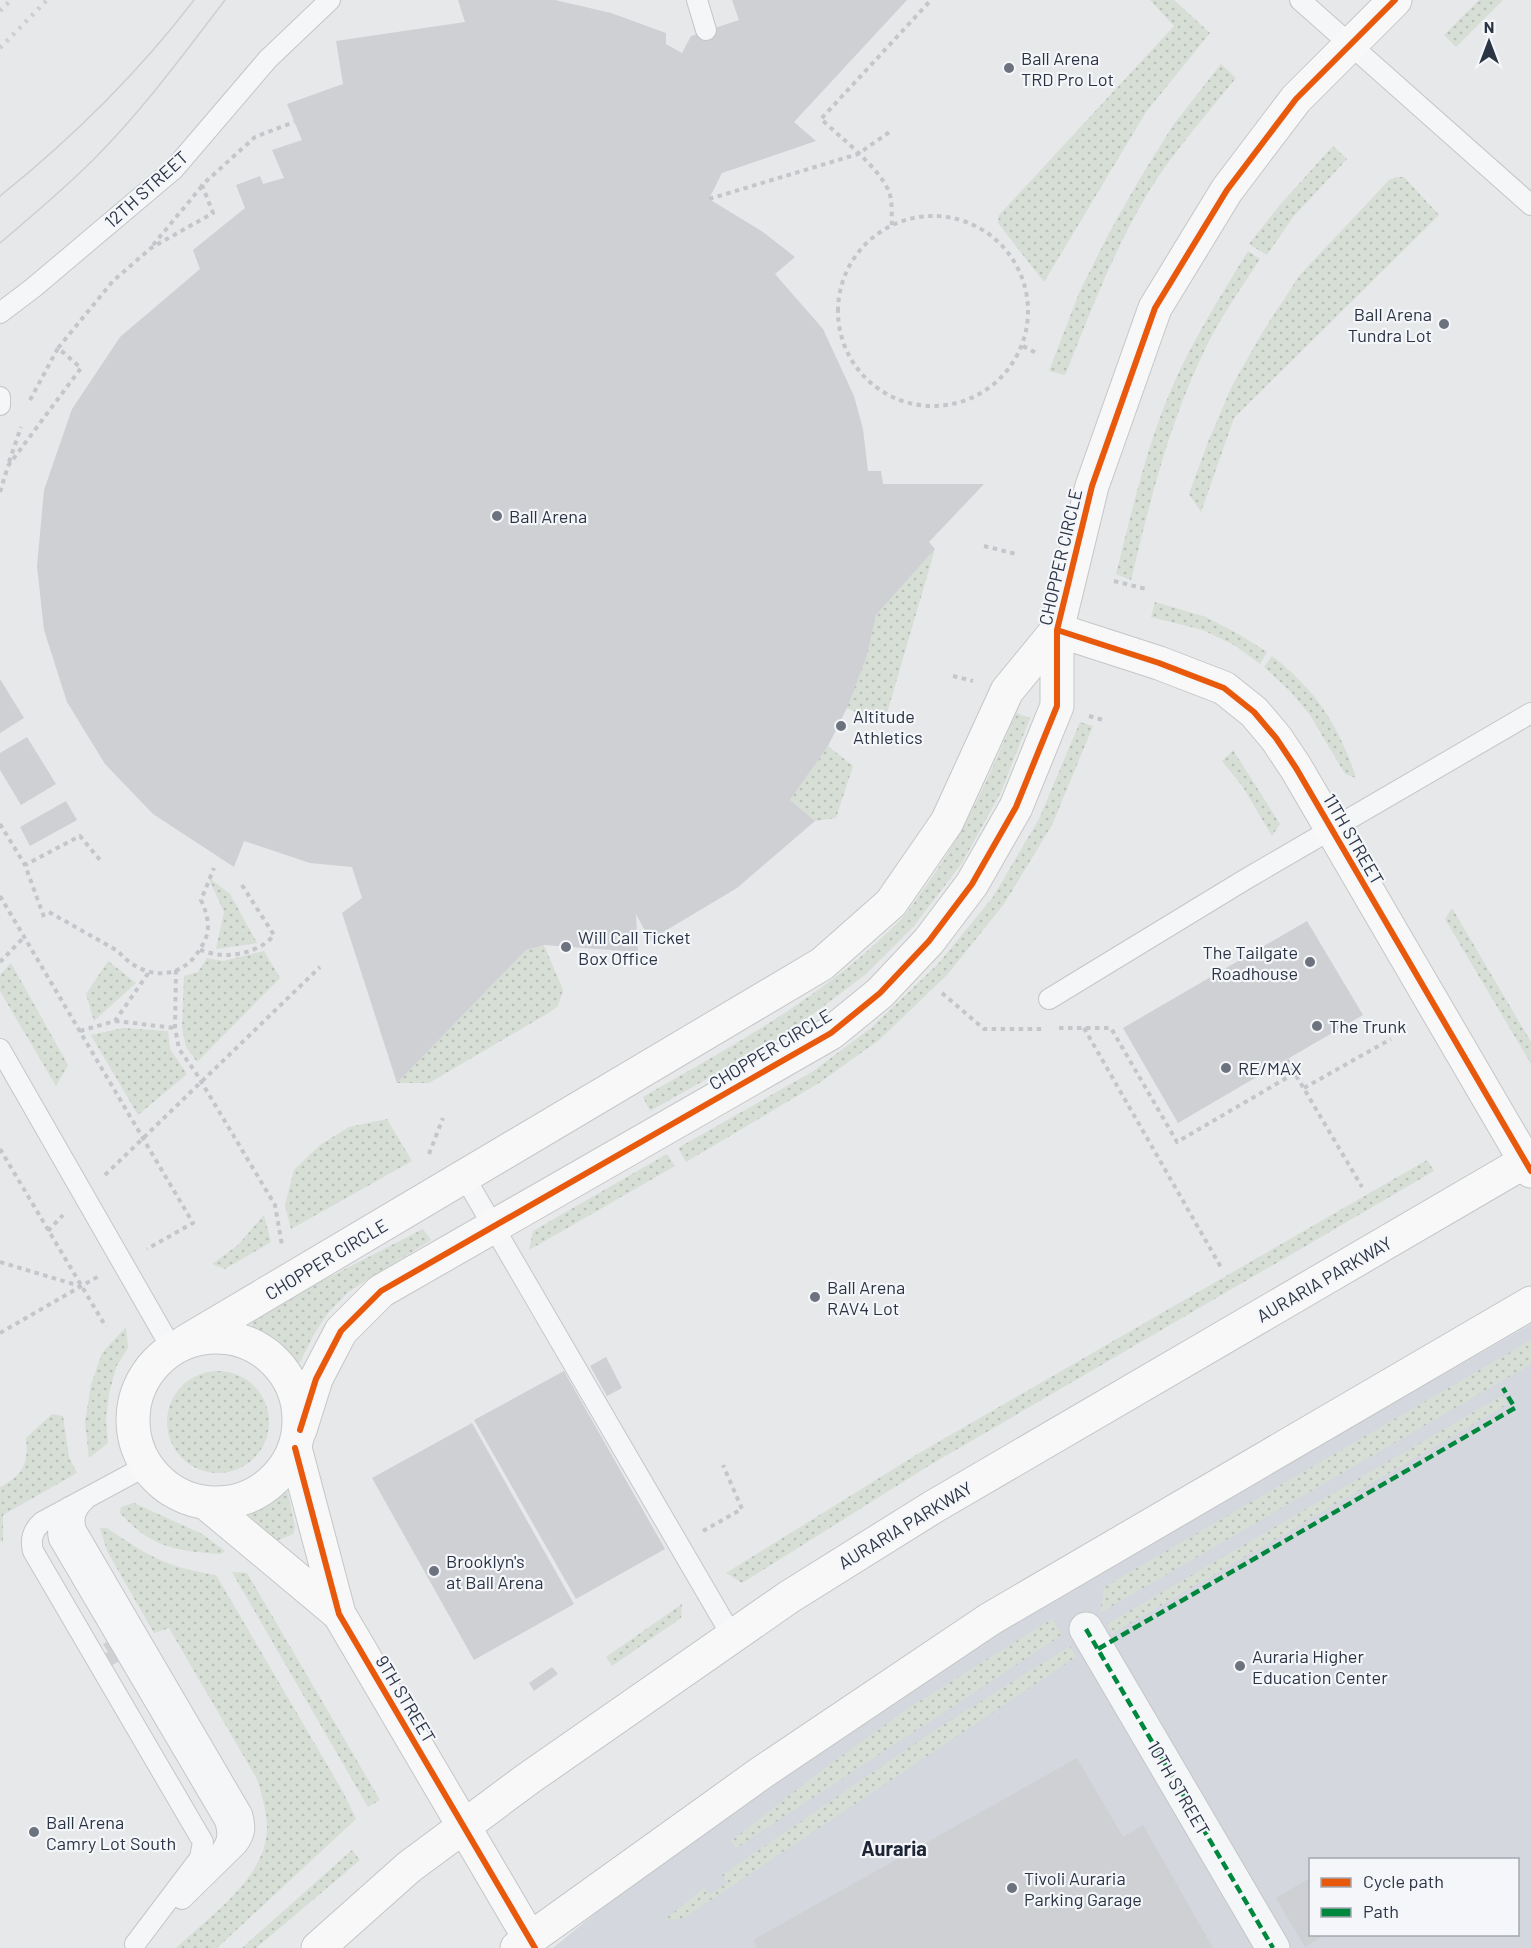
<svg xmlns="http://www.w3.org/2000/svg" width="1531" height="1948" font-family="Barlow,sans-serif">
	<defs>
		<pattern id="green-dots" width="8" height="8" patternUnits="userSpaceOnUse" patternTransform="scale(1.5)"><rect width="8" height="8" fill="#d6ded6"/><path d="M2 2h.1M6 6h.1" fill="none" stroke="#b8bfb9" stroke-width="1.8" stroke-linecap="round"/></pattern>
	</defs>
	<rect width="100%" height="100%" fill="#e6e8ea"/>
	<!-- built -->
	<path fill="#d4d7dd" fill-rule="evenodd" d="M1531,1324V1948H553L604,1906L852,1729L1047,1603ZM1310,1860H1518V1934H1310Z"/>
	<!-- green -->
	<path fill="url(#green-dots)" d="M1150,0H1174L1210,33L1146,112L1044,282L998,223L999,215L1174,26Z
		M1479,0H1503L1456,47L1444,35Z
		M1221,64L1236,78C1206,115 1174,151 1149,191C1114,249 1090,313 1065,375L1049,371L1079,293L1108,235L1139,180L1174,124Z
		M1333,146L1347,159L1293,217L1267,255L1249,244L1279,206Z
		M1396,177H1404L1439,215L1234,418L1201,512L1189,494L1208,442L1232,386L1262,333L1299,276L1389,180Z
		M1248,251L1260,259C1242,287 1222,315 1207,345C1169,422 1151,497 1131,580L1116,574C1130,519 1143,461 1164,407C1185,352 1217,302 1248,251Z
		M935,549L887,713L868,718L847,708L876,615Z
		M1155,602L1206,617L1240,635L1267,652L1260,664L1234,645L1203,630L1151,617Z
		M1272,656C1282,664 1292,672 1300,681C1326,706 1345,743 1356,778L1345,774L1310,715L1291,692L1264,667Z
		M1016,713L1030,718L1001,792L962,863L914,926L865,975L785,1035L650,1111L643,1097C735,1044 830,994 904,916C913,906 920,893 928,883C966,830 991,773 1016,713Z
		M1080,722L1093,726L1052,825L1004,904L947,975L879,1040L819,1083L686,1162L678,1148L812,1072L871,1028L938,964L993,897L1039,819Z
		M828,746L853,766L836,818L815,821L790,800Z
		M1233,750L1280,824L1272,836L1243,787L1222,761Z
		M208,877L230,894L257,943L216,949L224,912Z
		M1452,908L1531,1042V1064L1445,919Z
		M544,945L563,990L558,1006L550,1012L429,1083H397L526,950Z
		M264,951L280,978L197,1062L186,1047L182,1027L184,976L198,972L207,958L223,961Z
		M108,961L136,983L94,1021L86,994Z
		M11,963L68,1065L56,1086L0,991V975Z
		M123,1028L168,1031L170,1049L187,1074L138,1115L91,1035Z
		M387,1119L412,1161L291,1229L285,1205L294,1170L320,1145L349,1127Z
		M667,1154L675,1166L529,1250L533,1231Z
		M1427,1160L1434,1171L930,1465L742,1583L726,1573L921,1452Z
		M264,1215L271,1242L225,1269L212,1264L238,1245Z
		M423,1229L431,1240L348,1292L328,1313L314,1334L300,1362L292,1363C278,1344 271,1339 249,1332L252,1323L320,1282Z
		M126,1327L128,1348L116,1367L109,1394L106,1420L108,1443L89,1458L85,1422L91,1385L102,1353Z
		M1531,1340V1364L1100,1613L1104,1587Z
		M167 1422a51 51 0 1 1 102 0a51 51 0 1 1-102 0Z
		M1503,1395L1508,1404L1112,1634L1107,1624Z
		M52,1414L63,1416L69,1457L77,1473L3,1515V1543L0,1540V1487C23,1476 29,1463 26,1438Z
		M279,1489H284L288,1493L295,1527L293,1534L276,1541L250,1517L249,1512L252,1506Z
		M134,1503L202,1534L225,1551L221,1554C176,1551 152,1548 120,1513L121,1507Z
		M100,1528H107C146,1555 168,1568 216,1575L343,1792L356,1819L217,1948H176C209,1917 266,1878 267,1829C267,1811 262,1795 257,1779L169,1628L154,1633L107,1551Z
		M232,1572L247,1573L380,1800L368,1807Z
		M682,1604L681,1618L612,1666L606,1657Z
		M1052,1619L1062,1635L736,1848L731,1841L826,1767L907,1709Z
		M1070,1646L1076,1657L682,1919L664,1920L704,1888L710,1895L727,1883L722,1875L938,1728Z
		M352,1850L360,1860L256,1948H242Z"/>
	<!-- building -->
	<path fill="#ced0d3" d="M458,0H555L611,13L666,33V44L682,53L691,36L739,20L732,0H907L794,122L816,141L722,173L709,199L763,232L795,257L775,274L823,329L854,396L863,429L868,471H881L883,484H984L929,542L935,549L876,615L866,658L847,708L828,746L790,800L815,821L737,888L650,940L636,914L638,952L544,945L526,950L397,1083L342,913L362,898L352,867L310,863L244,841L234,867L153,814L105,764L67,702L44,630L37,566L44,490L72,409L120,337L200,269L193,250L245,208L236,185L260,176L263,184L284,178L272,150L302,140L287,104L343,84L336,41L465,22Z
		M0,679L24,718L0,733Z
		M27,737L56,784L21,805L0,770V753Z
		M66,801L77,820L30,846L20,827Z
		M1307,921L1363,1015L1178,1123L1123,1028Z
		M606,1357L622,1388L607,1396L590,1366Z
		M564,1371L665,1549L576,1599L474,1420Z
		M472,1423L574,1604L474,1660L372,1478Z
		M110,1640L121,1660L111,1666L104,1654L108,1652L103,1644Z
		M552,1667L558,1674L534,1691L529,1683Z
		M1077,1758L1123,1837L1143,1825L1213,1948H757L753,1940Z
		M1310,1878V1934H1327L1305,1947L1276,1898Z"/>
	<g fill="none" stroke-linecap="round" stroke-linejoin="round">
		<defs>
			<path id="lane" d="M697,0L706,30
				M1300,0L1531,205
				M0,313L33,288L174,169L268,59L330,0
				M0,397V405
				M1049,999L1246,879L1531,713
				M0,1049L172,1349
				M464,1176L732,1636
				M86,1499C76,1508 72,1517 76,1530L242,1814C246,1827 245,1835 237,1845L182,1899
				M69,1507C60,1517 56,1525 59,1539L225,1821C230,1836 227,1845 216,1857
				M135,1944L200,1858L203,1842L33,1551C30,1539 33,1530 42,1522L146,1466"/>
			<path id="street" d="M1086,1629L1273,1948"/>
			<path id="secondary" d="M1057,630L1159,663L1224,688L1254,712L1276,738L1296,768L1531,1171
				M133 1420a83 83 0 1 1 166 0a83 83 0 1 1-166 0Z
				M185,1342L822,964L891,903L947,822L1007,691L1057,630
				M300,1430L316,1379L341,1331L381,1291L831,1033L880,993L929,941L972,884L1016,807L1057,706V630L1092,486L1155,308L1227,190L1296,99L1395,0
				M295,1448L339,1614L530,1939
				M206,1503L339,1614"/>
			<path id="primary" d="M318,1948L409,1867L529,1778L789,1597L933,1507L1531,1158
				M517,1948L761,1773L990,1619L1531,1303"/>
		</defs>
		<!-- lane casing -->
		<use href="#lane" stroke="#c4c6c8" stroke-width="22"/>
		<!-- street casing -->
		<use href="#street" stroke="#c4c6c8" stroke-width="35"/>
		<!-- secondary casing -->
		<use href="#secondary" stroke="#c4c6c8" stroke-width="35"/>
		<!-- primary casing -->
		<use href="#primary" stroke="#c2c5c8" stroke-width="35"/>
		<!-- path -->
		<path stroke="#c5c6ca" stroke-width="4" stroke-dasharray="4.5 4.5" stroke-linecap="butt" d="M709,199L858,154L891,131
			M838 311a95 95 0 1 1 190 0a95 95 0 1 1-190 0Z
			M892,225C891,215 893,202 889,192C880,168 840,137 821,119L931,0
			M153,245L202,186
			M1023,346L1038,354
			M30,400L58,348
			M9,462L21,427
			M0,492L8,466L81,368L58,348L113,281L151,248L213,213L202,185L255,137L294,122
			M984,546L1016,554
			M1114,581L1146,589
			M953,676L973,681
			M1089,716L1103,720
			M0,824L25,865
			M0,896L193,1223L147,1249
			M49,912L118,951C141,979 180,983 200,949C204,943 208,935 208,927C208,917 205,909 201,900L214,868
			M44,917L25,865L80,836L100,860
			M200,950C207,952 216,955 224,955C242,955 263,949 274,935L240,882
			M0,962L24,937
			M176,970L175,1028L179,1049L196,1073L275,1205L282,1245
			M942,993L984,1029H1042
			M115,1021L175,1028
			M1059,1028H1111L1177,1142L1295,1073
			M1084,1028L1222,1269
			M80,1031L115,1021L149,972
			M1287,1060L1362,1187
			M1304,1088L1391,1039
			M0,1149L106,1327
			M429,1154L443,1118
			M105,1175L320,967
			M48,1231L63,1215
			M0,1262L80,1286
			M0,1333L99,1276
			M703,1531L742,1509L723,1465"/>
		<!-- lane -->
		<use href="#lane" stroke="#f5f6f7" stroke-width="20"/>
		<!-- street -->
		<use href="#street" stroke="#f5f6f7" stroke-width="33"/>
		<!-- secondary -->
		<use href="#secondary" stroke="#f8f8f8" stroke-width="33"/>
		<!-- primary -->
		<use href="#primary" stroke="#f8f8f8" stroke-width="33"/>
		<!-- tram -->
		<path stroke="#cecfd2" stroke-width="1.5" d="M0,196C71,139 138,73 194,0
			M0,243C32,216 64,189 93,160C142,111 183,55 225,0"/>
		<!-- rail -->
		<path stroke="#cecfd2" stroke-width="4.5" stroke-dasharray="3 6" stroke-linecap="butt" d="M0,11L11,0
			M0,48L47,0"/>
		<!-- quiet -->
		<path stroke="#00873e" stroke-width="4.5" stroke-dasharray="9 4.5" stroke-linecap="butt" d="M1086,1629L1273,1948
			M1098,1649L1515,1408L1503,1388"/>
		<defs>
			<path id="cycleway" d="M1057,630L1159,663L1224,688L1254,712L1276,738L1296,768L1531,1171
				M300,1430L316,1379L341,1331L381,1291L831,1033L880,993L929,941L972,884L1016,807L1057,706V630L1092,486L1155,308L1227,190L1296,99L1395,0
				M295,1448L339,1614L535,1948"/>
		</defs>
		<!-- cycleway casing -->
		<use href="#cycleway" stroke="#f4f6f9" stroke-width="10"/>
		<!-- cycleway -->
		<use href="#cycleway" stroke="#e8590c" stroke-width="6"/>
	</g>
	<!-- markers -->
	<g fill="#6c737f" stroke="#f4f6f9" stroke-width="2">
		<circle cx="1009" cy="68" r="6"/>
		<circle cx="1444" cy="324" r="6"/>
		<circle cx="497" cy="516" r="6"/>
		<circle cx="841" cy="726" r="6"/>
		<circle cx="566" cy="947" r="6"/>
		<circle cx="1310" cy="962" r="6"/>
		<circle cx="1317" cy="1026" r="6"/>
		<circle cx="1226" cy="1068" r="6"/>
		<circle cx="815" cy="1297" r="6"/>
		<circle cx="434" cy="1571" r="6"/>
		<circle cx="1240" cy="1666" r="6"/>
		<circle cx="34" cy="1832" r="6"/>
		<circle cx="1012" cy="1888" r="6"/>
	</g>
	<g text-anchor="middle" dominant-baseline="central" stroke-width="4.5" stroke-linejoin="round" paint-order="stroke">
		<!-- poi labels -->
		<g font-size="18" fill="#2b3445" stroke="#f4f6f9" text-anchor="start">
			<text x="1021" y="58">Ball Arena<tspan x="1021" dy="21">TRD Pro Lot</tspan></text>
			<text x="1432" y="314" text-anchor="end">Ball Arena<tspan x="1432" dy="21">Tundra Lot</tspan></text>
			<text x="509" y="516">Ball Arena</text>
			<text x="853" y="716">Altitude<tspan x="853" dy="21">Athletics</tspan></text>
			<text x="578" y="937">Will Call Ticket<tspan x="578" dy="21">Box Office</tspan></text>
			<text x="1298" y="952" text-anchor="end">The Tailgate<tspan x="1298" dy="21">Roadhouse</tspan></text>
			<text x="1329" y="1026">The Trunk</text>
			<text x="1238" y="1068">RE/MAX</text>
			<text x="827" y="1287">Ball Arena<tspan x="827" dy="21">RAV4 Lot</tspan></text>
			<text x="446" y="1561">Brooklyn's<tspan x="446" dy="21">at Ball Arena</tspan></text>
			<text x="1252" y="1656">Auraria Higher<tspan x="1252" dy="21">Education Center</tspan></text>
			<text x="46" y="1822">Ball Arena<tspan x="46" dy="21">Camry Lot South</tspan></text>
			<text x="1024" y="1878">Tivoli Auraria<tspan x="1024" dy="21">Parking Garage</tspan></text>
		</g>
		<!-- street labels -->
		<g font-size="18" fill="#2b3445" stroke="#f4f6f9">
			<text transform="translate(146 189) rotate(-42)">12TH STREET</text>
			<text transform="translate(1060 557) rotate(-77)">CHOPPER CIRCLE</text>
			<text transform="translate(1354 839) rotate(60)">11TH STREET</text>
			<text transform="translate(770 1049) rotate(-31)">CHOPPER CIRCLE</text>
			<text transform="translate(326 1259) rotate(-31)">CHOPPER CIRCLE</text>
			<text transform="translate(1324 1279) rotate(-30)">AURARIA PARKWAY</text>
			<text transform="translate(905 1525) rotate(-31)">AURARIA PARKWAY</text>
			<text transform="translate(406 1699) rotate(59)">9TH STREET</text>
			<text transform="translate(1179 1788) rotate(60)">10TH STREET</text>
		</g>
		<!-- neighbourhood labels -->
		<g font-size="20" font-weight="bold" fill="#1d2536" stroke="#f4f6f9">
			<text x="894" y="1848">Auraria</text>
		</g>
	</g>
	<!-- legend -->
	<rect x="1309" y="1858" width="210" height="78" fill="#f4f6f9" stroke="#a4a8b1" stroke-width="1.5"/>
	<rect x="1321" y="1878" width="30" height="9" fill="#e8590c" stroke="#a4a8b1" stroke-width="1.5"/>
	<text x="1363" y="1888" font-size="18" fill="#2b3445">Cycle path</text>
	<rect x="1321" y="1908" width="30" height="9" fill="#00873e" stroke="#a4a8b1" stroke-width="1.5"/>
	<text x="1363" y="1918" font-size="18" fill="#2b3445">Path</text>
	<!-- north arrow -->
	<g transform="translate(1489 42)" stroke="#f4f6f9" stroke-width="4.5" paint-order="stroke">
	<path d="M0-4.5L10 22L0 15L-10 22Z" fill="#2b3445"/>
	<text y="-9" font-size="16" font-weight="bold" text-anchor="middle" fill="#2b3445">N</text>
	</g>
</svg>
